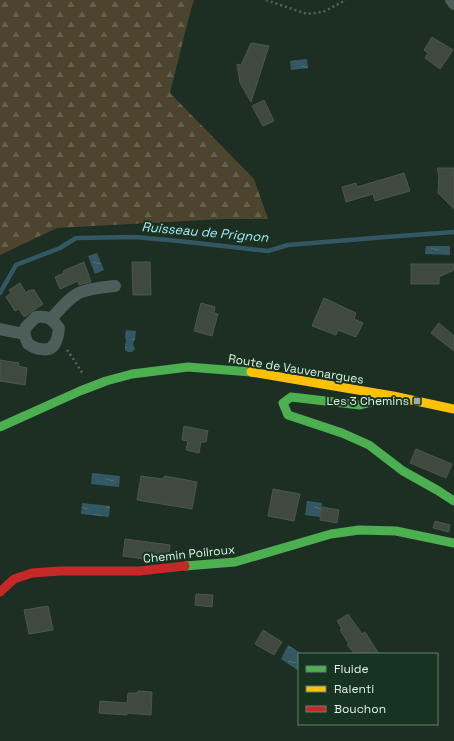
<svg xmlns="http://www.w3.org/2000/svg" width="454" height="741" font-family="'Space Grotesk',sans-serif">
	<defs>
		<pattern id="forest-firs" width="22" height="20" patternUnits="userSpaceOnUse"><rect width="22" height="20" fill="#4c442d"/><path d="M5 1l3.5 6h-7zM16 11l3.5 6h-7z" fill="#665f4b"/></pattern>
		<pattern id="water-ripples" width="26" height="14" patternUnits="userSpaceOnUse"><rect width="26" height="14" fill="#335863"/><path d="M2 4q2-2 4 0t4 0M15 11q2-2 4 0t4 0" fill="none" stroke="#507079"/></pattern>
	</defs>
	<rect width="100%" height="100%" fill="#1d2e23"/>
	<!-- forest -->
	<path fill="url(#forest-firs)" d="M0,0H194L191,9L170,93L254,179L268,219H222L57,228L0,255Z"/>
	<!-- water -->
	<path fill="url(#water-ripples)" d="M307,59L308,68L291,70L290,61Z
		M426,246H450V255L425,254Z
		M97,253L104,270L95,274L88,256Z
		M126,330L136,331L135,339L133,344L135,349L132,352H128L125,350V345L126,340L125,338Z
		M92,473L120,476L119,487L91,484Z
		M307,501L322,503L320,517L305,515Z
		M82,503L110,506L109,517L81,514Z
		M288,645L302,654H299V671L281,659Z"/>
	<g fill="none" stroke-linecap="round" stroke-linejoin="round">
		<!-- stream -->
		<path stroke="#335863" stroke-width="4.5" d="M0,293L16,265L60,248L76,238L135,237L179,241L268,251L288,245L386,237L454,232"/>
	</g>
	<!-- building -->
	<path fill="#40493e" stroke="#4d564b" d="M432,37L453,50L440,69L425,58L428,53L424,50Z
		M251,43L269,46L251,102L240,83L237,64L241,65Z
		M264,100L274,121L263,126L252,106Z
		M437,168H454V209L438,193L439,176Z
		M404,173L410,191L375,201L373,194L346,202L342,187L356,183L357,187Z
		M84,262L91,282L79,285L78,281L60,289L55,277L64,273L63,271Z
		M132,262H150L151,295H133Z
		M411,264H454V270L439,277V284H411Z
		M20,283L26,293L29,290H34L43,304L24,317L19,309L15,311L6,297L11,293L9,290Z
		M324,298L356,313L354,319L363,323L356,337L338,330L336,335L312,326Z
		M201,303L215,307L214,313L218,314L212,336L194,331Z
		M439,323L454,336V351L431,333Z
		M0,360L19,363L18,366L27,368L25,385L0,381Z
		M184,426L208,431L206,442H201L199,453L186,450L188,441L182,440Z
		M416,449L452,464L446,478L410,463Z
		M141,476L162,479L165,476L197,482L192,509L137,500Z
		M273,489L300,494L294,521L268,516Z
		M322,507L339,510L337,523L320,520Z
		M435,521L450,525L449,532L433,528Z
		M125,539L170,545L168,558L151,560L123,556Z
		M196,594L213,595L212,607L195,605Z
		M48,606L53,630L29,634L24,610Z
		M348,614L362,634L365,632L379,654H355L347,645L349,644L340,630L342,629L337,621Z
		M263,630L282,642L274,655L255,644Z
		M138,691L152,692L151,715L127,713V715L99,713L100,701L127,703L128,693H137Z"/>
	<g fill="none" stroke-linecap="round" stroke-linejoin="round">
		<!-- path -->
		<path stroke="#55645e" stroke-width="2.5" stroke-dasharray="2 3" stroke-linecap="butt" d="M266,0L307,14L323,12L346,0
			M67,350L72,357L83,374"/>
		<!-- street -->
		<path stroke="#4d5e5a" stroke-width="12" d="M451,0L454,4
			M36,317C49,316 51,318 59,328C58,339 55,352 41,349C36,349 32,346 28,344L24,334L26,327Z
			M51,319C59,310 67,300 77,294C86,289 104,287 115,286
			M0,329L24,334"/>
		<!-- fast -->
		<path stroke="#4caf50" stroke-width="9" d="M387,398L360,405L291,397L283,403L288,415L342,433L369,445L403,471L437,490L454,501
			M0,427L80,391L106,381L132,374L188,367L251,372
			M185,566L235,562L331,534L359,530L396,531L454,543"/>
		<!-- slow -->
		<path stroke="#ffc107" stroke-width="9" d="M251,372L393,396L454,409"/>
		<!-- jam -->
		<path stroke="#c62828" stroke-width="9" d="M0,592L14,579L32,573L60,571H139L185,566"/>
	</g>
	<!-- markers -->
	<rect fill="#9cada0" stroke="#173421" stroke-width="1.5" x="413" y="397" width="8" height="8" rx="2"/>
	<g text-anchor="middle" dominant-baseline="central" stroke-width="4" stroke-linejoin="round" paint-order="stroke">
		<!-- street labels -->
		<g font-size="12" fill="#e0f1e4" stroke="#173421">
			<text transform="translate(296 369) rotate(9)">Route de Vauvenargues</text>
			<text transform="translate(189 554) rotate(-6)">Chemin Poilroux</text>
		</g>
		<!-- poi labels -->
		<g font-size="12" fill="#e0f1e4" stroke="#173421" text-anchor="end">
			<text x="409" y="401">Les 3 Chemins</text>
		</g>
		<!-- water labels -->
		<g font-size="13" font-style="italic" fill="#ade6fa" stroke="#173421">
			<text transform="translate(205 232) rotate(5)">Ruisseau de Prignon</text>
		</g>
	</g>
	<!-- legend -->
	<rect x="298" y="653" width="140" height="72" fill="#173421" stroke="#67806f"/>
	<rect x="306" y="666" width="20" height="6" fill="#4caf50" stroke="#67806f"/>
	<text x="334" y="673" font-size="12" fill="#e0f1e4">Fluide</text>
	<rect x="306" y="686" width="20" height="6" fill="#ffc107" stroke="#67806f"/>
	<text x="334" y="693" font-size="12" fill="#e0f1e4">Ralenti</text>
	<rect x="306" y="706" width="20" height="6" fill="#c62828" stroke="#67806f"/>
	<text x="334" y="713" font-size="12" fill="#e0f1e4">Bouchon</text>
</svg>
